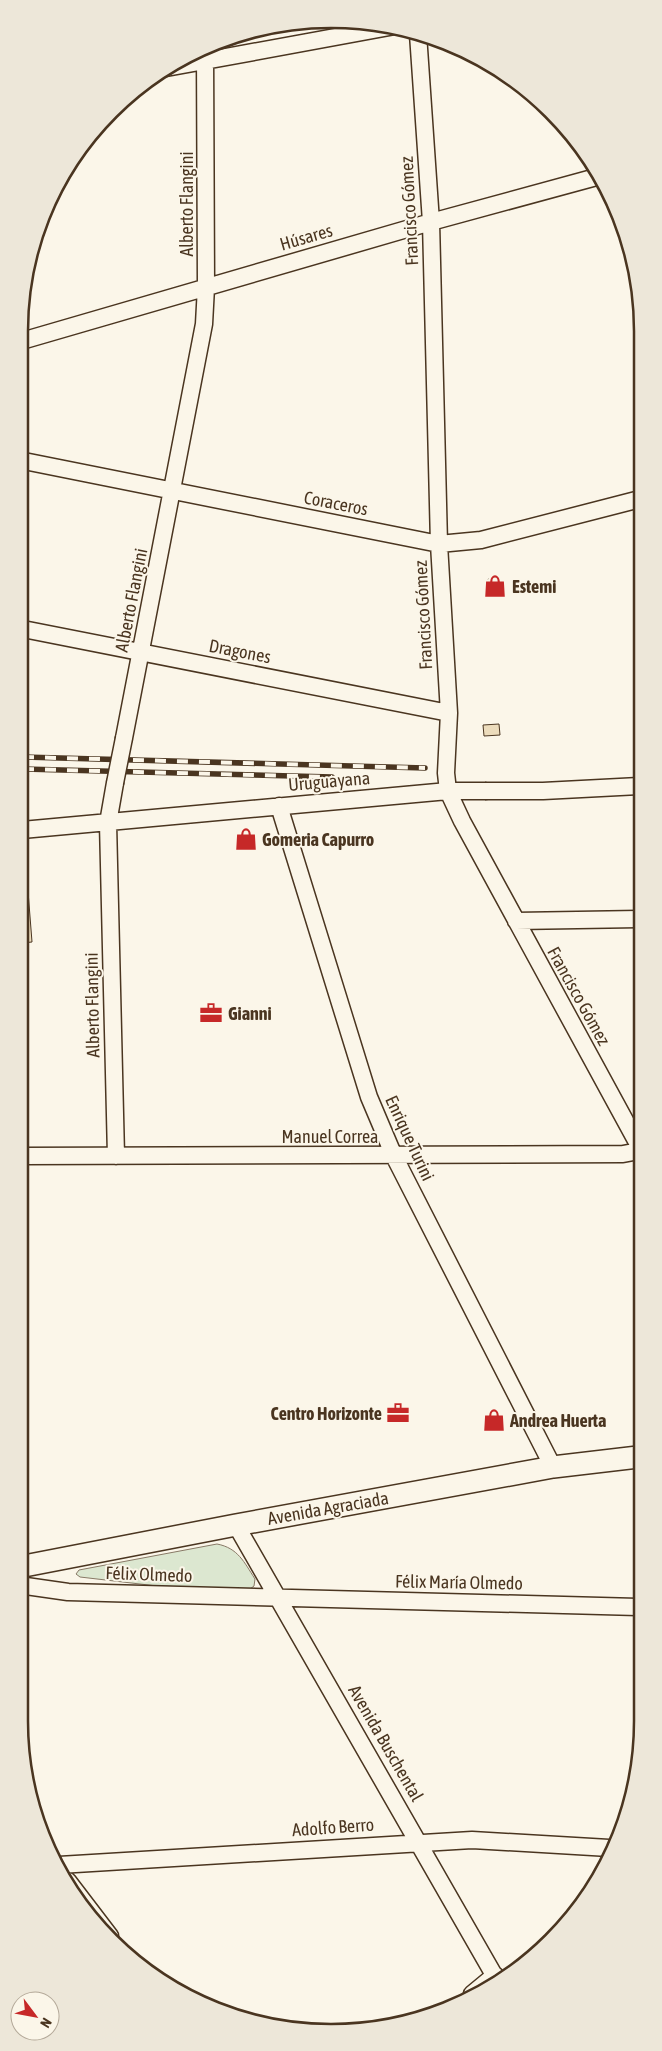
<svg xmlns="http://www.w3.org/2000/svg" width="662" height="2051" font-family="'Asap Condensed',sans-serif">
	<defs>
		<pattern id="grass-tufts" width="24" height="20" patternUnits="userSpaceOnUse" patternTransform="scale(1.25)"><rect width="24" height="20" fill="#dce7d0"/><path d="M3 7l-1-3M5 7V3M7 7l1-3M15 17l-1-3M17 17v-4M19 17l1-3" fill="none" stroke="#bec7b2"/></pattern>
	</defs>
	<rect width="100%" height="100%" fill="#fbf6e9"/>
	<!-- grass -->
	<path fill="url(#grass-tufts)" stroke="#887966" d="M19,1708L34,1789L43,1816L48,1843H45L42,1839L19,1720Z"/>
	<!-- green -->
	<path fill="#dce7d0" stroke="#887966" d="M217,1544C238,1548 244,1562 255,1579L254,1586L250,1589L157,1586L80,1577L76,1574L79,1570Z"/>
	<!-- building -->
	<path fill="#ecdcbc" stroke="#4a3520" d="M488,579L503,581L502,593L487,592Z
		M499,724L500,735L484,736L483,725Z
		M22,853H25L32,942L22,943Z"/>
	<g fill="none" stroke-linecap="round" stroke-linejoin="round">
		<defs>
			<path id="minor" d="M418,34L431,222L439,544L449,713L446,773L448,791L462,821L639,1146
				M166,68L395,26
				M25,340L431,222L600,176
				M24,461L439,544L481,540L640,499
				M23,629L449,713
				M124,738L204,324L206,287L205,52
				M115,783L108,823L116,1156
				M279,806L369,1097L394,1156L553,1467
				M22,830L448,791H485
				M516,921L639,919
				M21,1156L623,1154L639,1151
				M236,1525L498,1982
				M19,1585L68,1592L638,1607
				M59,1865L472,1840L609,1848
				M68,1881L110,1936
				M472,1994L495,1975"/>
			<path id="major" d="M19,1567L236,1525L553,1467L638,1457"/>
		</defs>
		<!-- minor casing -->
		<use href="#minor" stroke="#4a3520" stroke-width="19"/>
		<!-- major casing -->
		<use href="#major" stroke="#4a3520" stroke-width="24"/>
		<!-- minor -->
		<use href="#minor" stroke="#fbf6e9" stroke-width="16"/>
		<!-- major -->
		<use href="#major" stroke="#fbf6e9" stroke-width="21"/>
		<defs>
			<path id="rail" d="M23,757L425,768
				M23,769L332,777"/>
		</defs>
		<!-- rail casing -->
		<use href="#rail" stroke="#4a3520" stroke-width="5.5"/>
		<!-- rail -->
		<use href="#rail" stroke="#fbf6e9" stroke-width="4" stroke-dasharray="11" stroke-linecap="butt"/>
		<defs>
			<path id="minor-bridge" d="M115,783L124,738
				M485,791H543L639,786"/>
		</defs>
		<!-- minor-bridge casing -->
		<use href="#minor-bridge" stroke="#4a3520" stroke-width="19" stroke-linecap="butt"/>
		<!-- minor-bridge -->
		<use href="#minor-bridge" stroke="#fbf6e9" stroke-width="16"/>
	</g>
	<!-- icons -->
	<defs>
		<symbol id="shop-bare" viewBox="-9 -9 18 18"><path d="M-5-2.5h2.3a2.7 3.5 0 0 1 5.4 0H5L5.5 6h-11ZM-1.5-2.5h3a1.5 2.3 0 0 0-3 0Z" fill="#c62828" stroke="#fbf6e9" stroke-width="2.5" paint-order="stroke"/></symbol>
		<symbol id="office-bare" viewBox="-9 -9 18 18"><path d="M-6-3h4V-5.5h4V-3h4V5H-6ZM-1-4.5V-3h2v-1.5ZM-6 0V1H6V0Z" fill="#c62828" stroke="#fbf6e9" stroke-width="2.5" paint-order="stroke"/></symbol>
	</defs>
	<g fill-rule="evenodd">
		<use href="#shop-bare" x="479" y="570" width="32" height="32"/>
		<use href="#shop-bare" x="230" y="823" width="32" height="32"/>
		<use href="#office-bare" x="195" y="997" width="32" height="32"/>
		<use href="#office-bare" x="382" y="1397" width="32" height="32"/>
		<use href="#shop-bare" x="478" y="1404" width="32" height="32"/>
	</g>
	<g text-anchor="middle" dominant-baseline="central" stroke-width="4" stroke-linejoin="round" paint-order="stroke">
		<!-- street labels -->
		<g font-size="18" fill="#4a3520" stroke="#fbf6e9">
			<text transform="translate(186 204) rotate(-90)">Alberto Flangini</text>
			<text transform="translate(409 211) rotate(-93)">Francisco Gómez</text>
			<text transform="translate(306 237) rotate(-16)">Húsares</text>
			<text transform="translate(336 503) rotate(11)">Coraceros</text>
			<text transform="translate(131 600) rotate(-79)">Alberto Flangini</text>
			<text transform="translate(423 615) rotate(-93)">Francisco Gómez</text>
			<text transform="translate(240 651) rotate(11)">Dragones</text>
			<text transform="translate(329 781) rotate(-5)">Uruguayana</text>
			<text transform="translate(579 996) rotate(61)">Francisco Gómez</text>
			<text transform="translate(92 1005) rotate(-91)">Alberto Flangini</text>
			<text x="330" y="1136">Manuel Correa</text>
			<text transform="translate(410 1138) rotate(65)">Enrique Turini</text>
			<text transform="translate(328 1508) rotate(-10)">Avenida Agraciada</text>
			<text transform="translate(149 1574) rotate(2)">Félix Olmedo</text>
			<text transform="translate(459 1582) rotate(1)">Félix María Olmedo</text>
			<text transform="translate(386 1743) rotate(60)">Avenida Buschental</text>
			<text transform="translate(333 1827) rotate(-4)">Adolfo Berro</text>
		</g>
		<!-- poi labels -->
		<g font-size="18" font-weight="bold" fill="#4a3520" stroke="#fbf6e9" text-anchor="start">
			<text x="512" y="586">Estemi</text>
			<text x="262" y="839">Gomeria Capurro</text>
			<text x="228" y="1013">Gianni</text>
			<text x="382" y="1413" text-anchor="end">Centro Horizonte</text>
			<text x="510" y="1420">Andrea Huerta</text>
		</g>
	</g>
	<!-- crop -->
	<path d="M0 0H662V2051H0ZM331 28H331A303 303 0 0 1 634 331V1721A303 303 0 0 1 331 2024H331A303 303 0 0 1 28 1721V331A303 303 0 0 1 331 28Z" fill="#ede7d9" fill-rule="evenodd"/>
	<path fill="none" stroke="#4a3520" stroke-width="2.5" d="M331 28H331A303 303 0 0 1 634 331V1721A303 303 0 0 1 331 2024H331A303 303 0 0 1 28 1721V331A303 303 0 0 1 331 28Z"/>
	<!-- north arrow -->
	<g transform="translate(35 2016) rotate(122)"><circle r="24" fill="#fbf6e9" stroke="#b4a999"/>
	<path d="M0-4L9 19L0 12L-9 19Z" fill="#c62828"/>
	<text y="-8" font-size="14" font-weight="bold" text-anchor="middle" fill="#4a3520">N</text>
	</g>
</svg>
